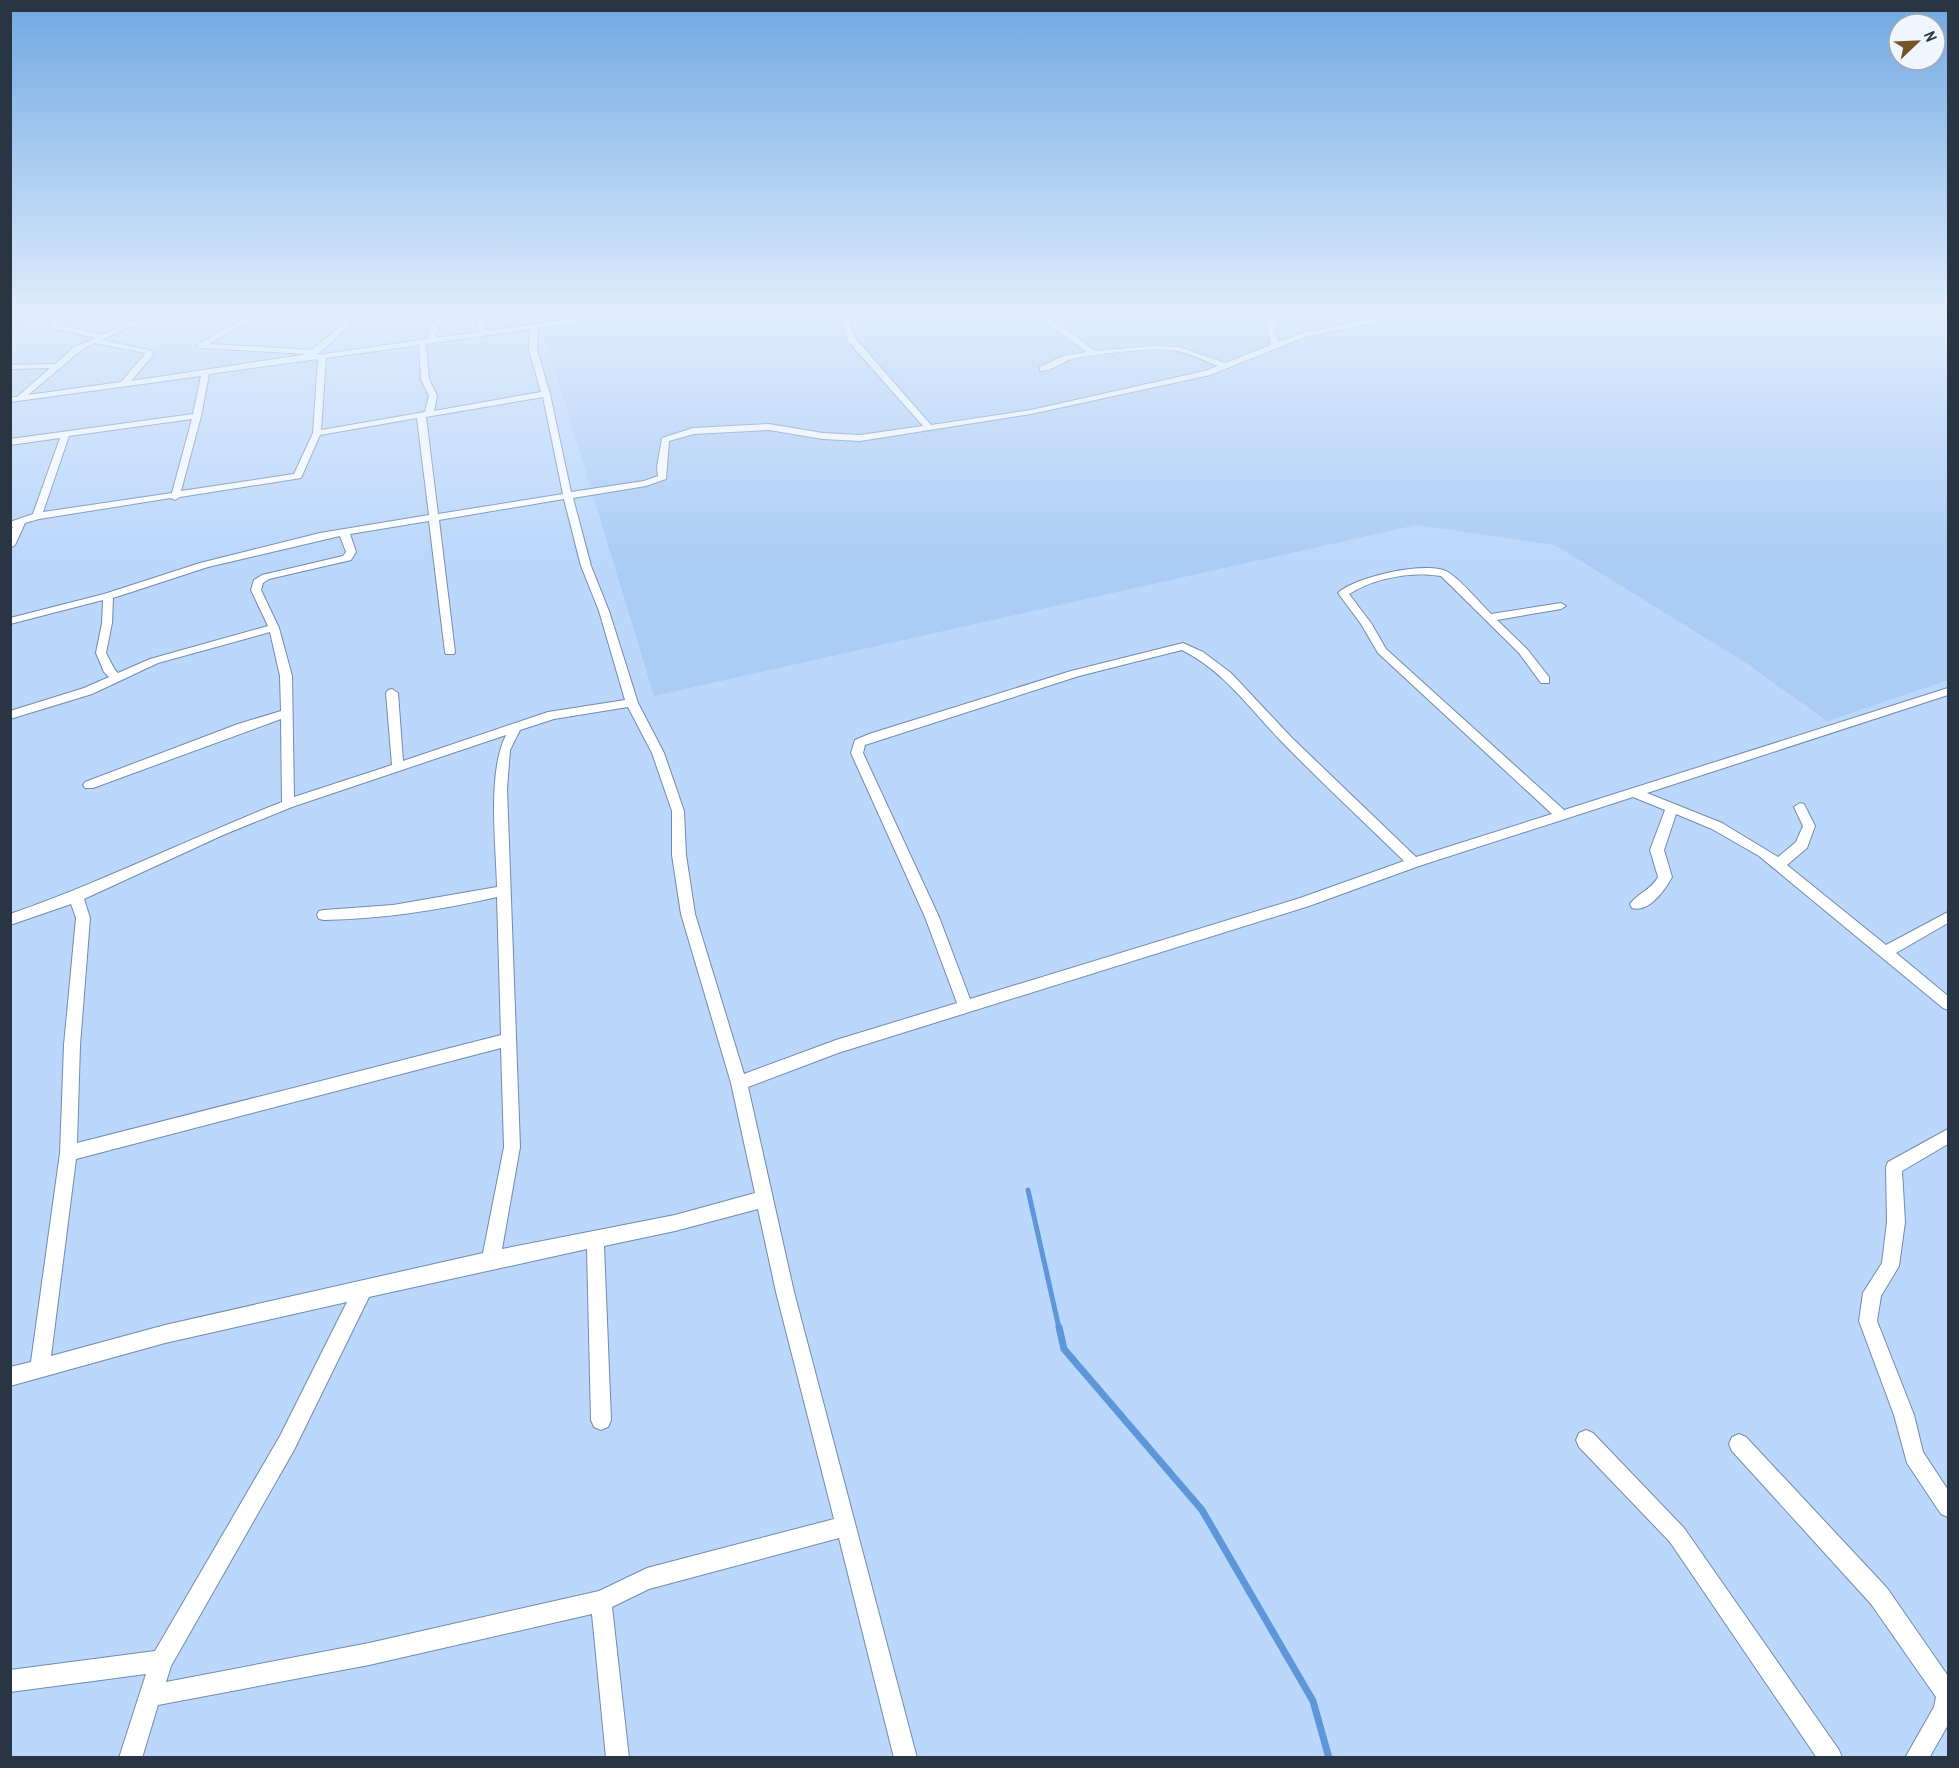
<svg xmlns="http://www.w3.org/2000/svg" width="1959" height="1768" font-family="'Archivo Narrow',sans-serif">
	<rect width="100%" height="100%" fill="#bbd7fb"/>
	<!-- built -->
	<path fill="#abccf5" d="M675,311H1948V680L1827,721L1743,661L1555,545L1416,525L654,696L543,331Z"/>
	<g fill="none" stroke-linecap="round" stroke-linejoin="round">
		<!-- stream-far1 -->
		<path stroke="#5d96d9" stroke-width="5" d="M1028,1190L1059,1328"/>
		<!-- stream -->
		<path stroke="#5d96d9" stroke-width="7" d="M1059,1327L1064,1349L1202,1510L1313,1701L1329,1758"/>
		<defs>
			<path id="minor" d="M22,311H32L57,319L58,325L102,335L154,311H163L102,340L153,351V355L131,381L308,354L200,348L196,346L256,311H265L209,344L312,350L344,323L273,311H292L349,319L358,311H366L317,355L427,339L432,322L442,311H449L440,323L435,338L479,332L477,318L481,311H489L485,318L486,331L627,311H647L538,328L537,350L550,394L571,492L644,481L658,476L657,467L662,438L693,428L769,424L823,433L860,435L923,426L848,341L840,318L844,316L848,318L855,338L931,425L1031,410L1205,371L1218,366C1205,361 1191,354 1178,351C1154,346 1100,354 1075,358C1063,361 1052,371 1040,371V367L1063,356L1087,352L1047,323L1020,311C1050,311 1072,334 1095,351L1153,346L1179,347L1225,363L1271,345L1266,324L1269,321L1256,311H1264L1274,317L1281,311H1289L1274,325L1278,342L1303,333L1414,311H1429L1305,337L1210,375L1031,414L860,441L823,439L769,430L694,434L669,441L666,479L646,486L573,498L591,566L609,611L638,703L664,753L684,811L686,855L695,914L744,1074L836,1040L957,1003L925,917L851,753L855,740L869,734L1071,671L1183,643L1203,652L1231,673L1292,738L1416,857L1552,814L1378,653L1361,624L1338,593C1354,577 1428,560 1448,572C1462,581 1479,602 1491,614L1561,603L1566,606L1561,609L1497,620L1527,649L1549,677V683H1541L1519,653L1441,576C1412,571 1374,578 1349,594L1371,623L1386,649L1564,810L1948,688V695L1647,793L1722,823L1778,857L1796,842L1803,826L1794,807L1800,803L1804,804L1815,826L1807,848L1787,865L1886,945L1948,912V923L1896,953L1948,996V1010L1943,1008L1759,856L1712,829L1676,814L1664,850L1672,877C1665,890 1649,913 1632,908L1630,904C1638,893 1651,890 1658,877L1650,850L1665,810L1633,797L1419,866L1309,906L838,1053L748,1087L794,1292L917,1758H894L839,1538L649,1589L612,1607L629,1758H606L592,1614L369,1665L158,1705L142,1758H119L146,1674L10,1692V1670L155,1651L280,1436L347,1302L165,1343L10,1386V1367L31,1362L60,1153L64,1045L76,918L71,904L10,925V914C103,882 190,838 282,802L281,719L93,788H85L83,785L85,782L238,724L281,711L280,676L270,632L158,663L92,694L10,719V711L84,688L109,677L104,672L96,653L102,623L103,600L10,624V618L104,594L200,563L320,533L429,515L417,418L320,435L301,478L180,497L175,500L171,498L39,519L25,523L15,545L10,548V533L13,527L10,528V522L33,514L60,438L10,445V439L193,414L201,376L10,402V397H17L50,368L10,369V365L55,364L74,347L96,338L52,328L51,322ZM530,329L529,350L541,392L434,411L437,396L429,379L426,344ZM95,343L146,353L121,382L28,395L80,351ZM419,345L421,379L429,396L425,412L321,430L326,358ZM318,359L313,433L294,474L181,491L201,416L209,374ZM543,397L563,494L438,514L426,417ZM192,419L172,493L43,512L69,436ZM564,499L581,566L599,611L625,700L548,712L403,761L398,693L392,689L388,690L386,693L392,765L294,797L292,676L279,628L261,590L263,583L269,579L351,560L356,552L350,534L429,521L445,652L446,654H454L455,652L439,520ZM340,536L346,552L343,556L262,575L254,580L251,590L268,626L150,659L118,673L115,670L106,653L112,623L113,598L208,567ZM1182,650C1224,671 1250,709 1282,742C1322,783 1364,822 1404,861L1300,898L970,999L939,917L863,753L865,745L1079,676ZM628,707L652,753L672,811V855L681,914L731,1083L755,1193L675,1215L502,1249L520,1147L507,789L510,750L520,730L554,719ZM506,735C487,773 496,843 497,887L393,905L324,910L319,911L317,915L319,919L324,920C383,919 440,910 497,897L501,1035L77,1143L80,1045L90,918L84,899L223,835L292,807ZM501,1048L504,1147L483,1253L165,1325L51,1356L76,1159ZM758,1209L776,1292L834,1519L647,1568L599,1591L369,1643L166,1682L171,1666L294,1450L369,1297L587,1249L591,1420L594,1427L601,1430L608,1427L611,1420L604,1246L675,1231Z
				M14,323L21,325L10,329V325Z
				M1948,1129V1144L1902,1171L1905,1222L1899,1266L1881,1296L1877,1321L1914,1415L1923,1452L1948,1490V1517L1941,1514L1907,1463L1894,1415L1859,1321L1863,1293L1882,1263L1887,1222L1886,1167L1888,1162Z
				M1586,1430L1593,1433L1684,1528L1839,1750L1842,1758H1817L1670,1542L1579,1447L1576,1440L1579,1433Z
				M1739,1434L1746,1437L1887,1588L1948,1676V1725L1929,1758H1905L1934,1707L1936,1697L1871,1604L1732,1451L1729,1444L1732,1437Z"/>
		</defs>
		<!-- minor casing -->
		<use href="#minor" stroke="#708bac" stroke-width="2"/>
		<!-- minor -->
		<use href="#minor" fill="#fff" fill-rule="evenodd"/>
	</g>
	<!-- sky -->
	<linearGradient id="sky" x2="0" y2="1"><stop stop-color="#70a8e2"/><stop offset="0.56" stop-color="#e0edfd"/><stop offset="1" stop-color="#e0edfd" stop-opacity="0"/></linearGradient>
	<rect width="1959" height="559" fill="url(#sky)"/>
	<!-- border -->
	<rect width="1959" height="1768" fill="none" stroke="#2a3543" stroke-width="24"/>
	<!-- north arrow -->
	<g transform="translate(1917 42) rotate(67)"><circle r="28" fill="#f0f6fd" stroke="#a1a9b3" stroke-width="1.5"/>
	<path d="M0-4.5L10 22L0 15L-10 22Z" fill="#74552a"/>
	<text y="-9" font-size="16" font-weight="bold" text-anchor="middle" fill="#2a3543">N</text>
	</g>
</svg>
